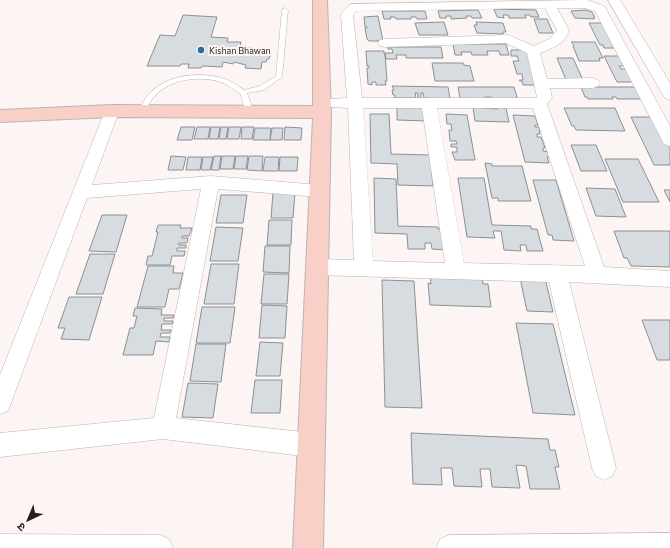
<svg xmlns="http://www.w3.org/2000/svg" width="670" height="548" font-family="Commissioner,'Noto Sans Devanagari',sans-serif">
	<rect width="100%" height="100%" fill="#fdf5f3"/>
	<!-- building -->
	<path fill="#d7dce1" stroke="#8c9095" d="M494,9L536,10L539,17H531L530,15H525L526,18H509L508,15H503L504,18L497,17Z
		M472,10H478L482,18H472L471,16H466L467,18L451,19V16H446V18H440L438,11Z
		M586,10L592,12L595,18H593L594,19L575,18L571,11Z
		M382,11H425L427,19H417L416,17H411V19H396L395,17H390L391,19H384Z
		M183,15L217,17L211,37L228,38L227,42H241L240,47L252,48L251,50L265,51V54H271L270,56L269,59H267L266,62H262L261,69L245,68L246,65L234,62L233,64L223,62L222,67L202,66L201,68H188L189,64H181L180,66H147L160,35L175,36Z
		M378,16L383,41H369L367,39L365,28H367V27H365L364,17Z
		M534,19H547L553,33H539Z
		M444,22L448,35H419L415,23Z
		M476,22L503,23L506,32H503V34L477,33L474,25H477Z
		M589,23H604L618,48H604L603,45H600Z
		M571,42H595L603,58H599L600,61H579L573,46H574L573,44Z
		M453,44H506L509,55H500L499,51H487L488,55H472L471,52H461L462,55H455Z
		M388,47H441L443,58H406V55H396L397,59H386L385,53H393L392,49H388Z
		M511,50H528L540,85H523L522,81H520L519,80H523L522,74H517L513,61H519L517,56H511Z
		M366,51H384V54H385L387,81H385L386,85H376V82H372V85L368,84L367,68H369V66H367Z
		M604,56H619L624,66H619L621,69H626L633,82H617Z
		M557,58H573L583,80H566Z
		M432,63H463L464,65L470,66L474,81H435Z
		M392,86L448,87L450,99L424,98L423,93H421V98H418V93H415L416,98H393H395V95H393L392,90H394Z
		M458,87H514L517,97H516L517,99H491V97H485V99H466L465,98L460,99Z
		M581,87H637L642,99H617L616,97H612L613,99H588L587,97H585Z
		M397,107H427L428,121L397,120Z
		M473,107L498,109V107L506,108L509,122L475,121Z
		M564,108H615L625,131L576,130L574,126H572Z
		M370,114H389L391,154L430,155L433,186L398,185L397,164L371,163Z
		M446,114L467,115L475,160H455L452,152H457V147H451V144H457L456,141H450L449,130H452L451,124H447Z
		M513,115L535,116L538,125H535V127H539L540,134H537V137H541L545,148H543V151L549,152L551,157H547L549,163L525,162Z
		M631,117H656L670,144V165H654Z
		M181,127H195L192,140H177Z
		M197,127H210L208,139H194Z
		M211,127H220L218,139H209Z
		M221,127H228L226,139H219Z
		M229,127H241L239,139H227Z
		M242,127H254L252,139H241Z
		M285,127L302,128L301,140H284Z
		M255,128H271L270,140H253Z
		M272,128H283L282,140H270Z
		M571,145H596L607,171H581Z
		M171,156L186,157L183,170H168Z
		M214,156H221L219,170H211Z
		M222,156H235L233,169H220Z
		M236,156H248L246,169H234Z
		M249,156H263L262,171L247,170Z
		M188,157H202L200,170H186Z
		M203,157H213L210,170H201Z
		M265,157H279L278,171H263Z
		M280,157H298L297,171H279Z
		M605,159H638L659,202H623Z
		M485,163L492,164V166H522L531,201H498V198H492Z
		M374,178L396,179L398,226L438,227V229H444L446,250L432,249L431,243H425V249H408L407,234L375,233Z
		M458,178H484L492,225L531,226V229H537L543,251H527L526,245H520L521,251L504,250L501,231H493L495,238L467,237Z
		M533,180H556L574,241L553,240L552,235H548Z
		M586,188L615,189L626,217L596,216Z
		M664,190H670V202Z
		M273,193H295L293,218H271Z
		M221,195H247L243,223H216Z
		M102,215H127L116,252L89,251Z
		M269,220H292L291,245H267Z
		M158,225H181L180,228H192L189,236H182V238H188L187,243H179V245H186V248H177V251H185L184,256H172L170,265H146L148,256H152L158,232H156Z
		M216,227L243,228L238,261H210Z
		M614,231H670V267L631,266L627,258H624Z
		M265,246H290L289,273L263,272Z
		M90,254H115L103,294H76Z
		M211,264H239L234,304H204Z
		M148,266H174L173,273H183L179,289H169L165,307H137Z
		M481,272L483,284H488L491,307L430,305L428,283L431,284L430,275Z
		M264,274H289L287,304H261Z
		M520,278H545L553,312L527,311Z
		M382,280L414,281L422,408L385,407Z
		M69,297H102L89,340L61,339L65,328H58Z
		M262,305L287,306L285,338H259Z
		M202,307H235L230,343H196Z
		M135,308L162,309L161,315H174L173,318H164V321H173L172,324H162L161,330H171L170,333H161L160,337H170L169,342L156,341L153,355H123L130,328H134L137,316H133Z
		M642,320H670V360H657Z
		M516,323L553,324L575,415L533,413Z
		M260,342L283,343L280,376H256Z
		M196,344H226L221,382L190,381Z
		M255,380H282L280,413H251Z
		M188,383L218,384L213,418L182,417Z
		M411,433L548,439L550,450H555L559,467H555L560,489H530L526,466L516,465L520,488L492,487L490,469H480L482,487L454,486L452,468H441L442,485L413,484Z"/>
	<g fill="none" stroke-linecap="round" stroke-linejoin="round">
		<defs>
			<path id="lane" d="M285,8L288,10L282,77L264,90L247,93L254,112L252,114H250L246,112L240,93C234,90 228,85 221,82C199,75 167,79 152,99C149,103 147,108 144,113H140L138,111C141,106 144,100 148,95C166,74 200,71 225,79C232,81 238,86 244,90L260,86L276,76L282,10Z"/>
			<path id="street" d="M587,0L604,6L606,9L670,126V146L664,144L662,140L595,11L585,8H557L569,30C565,44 553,48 540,53L547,79L593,78L598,80L600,83L598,86L593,88H550L552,98L547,104L604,267L670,271V287L569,282L616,468L612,476L604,480L596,476L592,468L549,282L316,275L309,273L307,267L309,261L316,259L354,260L348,108L317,106L315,103L317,100L347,98L341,14L350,4ZM545,8L557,30L551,38L534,46L508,35L385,39L380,40L378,43L380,46L385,47L506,43L527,53L537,97L536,98H362L353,15L357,11ZM363,108H422L445,263L373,261ZM437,108H533L585,266L464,263Z
				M608,0H620L670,83V100L665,98L663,95Z
				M112,106L117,107L119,111L92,185L211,176L319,185L325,186L327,191L325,196L319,197L218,189L176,418L311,433L319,437L323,445L319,453L311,457L163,439L0,457V433L154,418L201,189L87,198L11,403L8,411L0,414V375L105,111L107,107Z
				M670,533V548H436L440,539L449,535Z
				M0,534L160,535L169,539L173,548H0Z"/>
			<path id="secondary" d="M313,0H327L331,112L323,548H293L313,118L112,117L0,122V110L112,105L313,106Z"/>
		</defs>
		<!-- lane casing -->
		<use href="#lane" stroke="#bcb4b2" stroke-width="1"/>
		<!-- street casing -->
		<use href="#street" stroke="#bcb4b2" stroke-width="1"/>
		<!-- secondary casing -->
		<use href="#secondary" stroke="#bcb4b2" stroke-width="2"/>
		<!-- lane -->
		<use href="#lane" fill="#fff" fill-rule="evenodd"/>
		<!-- street -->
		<use href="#street" fill="#fff" fill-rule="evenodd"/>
		<!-- secondary -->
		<use href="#secondary" fill="#f8d0c7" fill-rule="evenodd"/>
	</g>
	<!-- markers -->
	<circle fill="#296aa0" stroke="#fdf5f3" stroke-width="1.5" cx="201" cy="50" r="4"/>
	<g text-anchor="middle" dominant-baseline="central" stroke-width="4" stroke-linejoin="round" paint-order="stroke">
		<!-- far-poi labels -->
		<g font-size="9" fill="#221f1e" stroke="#fdf5f3" text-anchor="start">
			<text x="209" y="50">Kishan Bhawan</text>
		</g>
	</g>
	<!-- north arrow -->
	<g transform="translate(28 520) rotate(224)" stroke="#fdf5f3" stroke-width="3" paint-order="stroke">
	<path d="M0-3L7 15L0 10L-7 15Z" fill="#221f1e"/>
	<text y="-6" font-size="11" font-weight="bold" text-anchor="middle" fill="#221f1e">उ</text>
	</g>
</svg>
